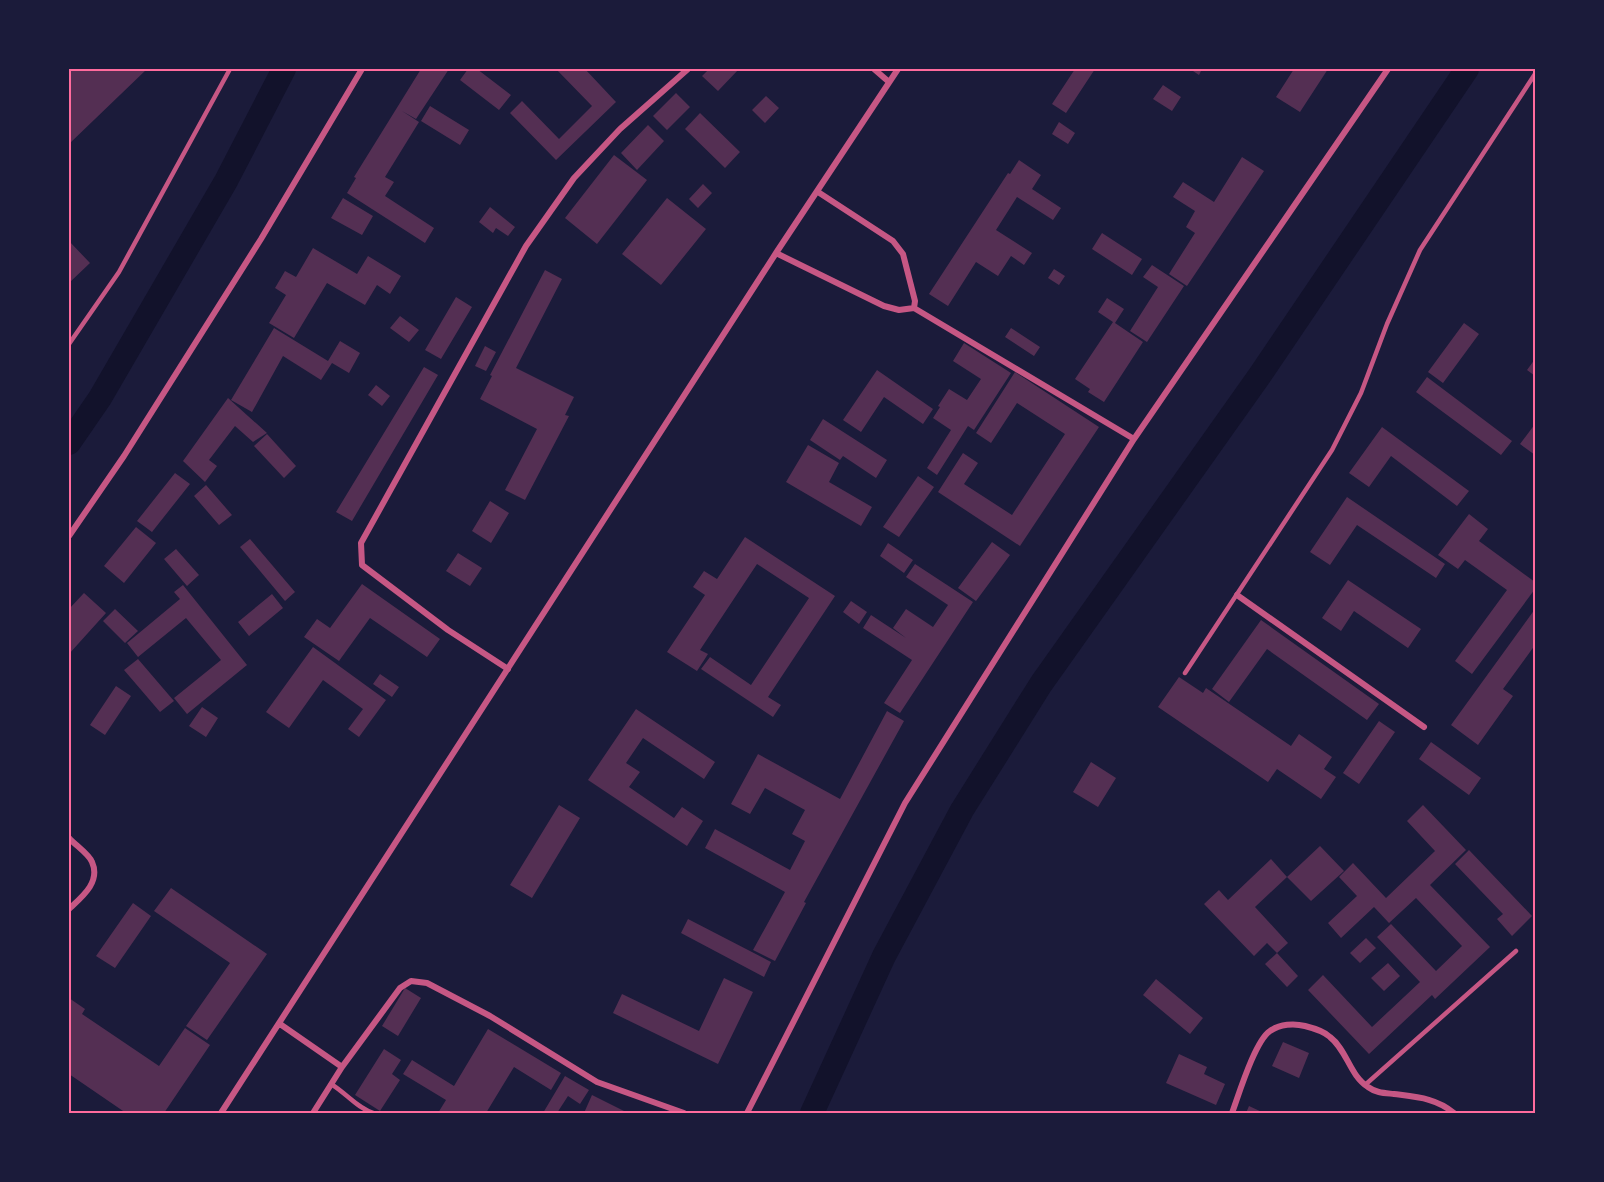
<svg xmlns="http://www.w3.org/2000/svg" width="1604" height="1182" font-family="'Asap Condensed',sans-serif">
	<rect width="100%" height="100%" fill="#1b1b3a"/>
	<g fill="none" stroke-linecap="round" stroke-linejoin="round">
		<!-- canal -->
		<path stroke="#12122b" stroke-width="24" d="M69,443L100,398L226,181L284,69
			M812,1113L884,956L962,810L1041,684L1260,375L1467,69"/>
	</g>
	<!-- building -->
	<path fill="#542f53" d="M69,69H147L69,144Z
		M421,69H449L416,119L402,111L419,122L385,177L394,182L385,196L434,228L425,243L347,193L356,178L354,177Z
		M468,69H477L511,95L499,110L460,80Z
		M556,69H585L616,102L556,160L510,113L522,101L559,139L592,106Z
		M709,69H739L718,91L702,76Z
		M1075,69H1095L1066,113L1052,104Z
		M1190,69H1202L1199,75Z
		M1294,69H1328L1300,112L1276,97Z
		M1163,85L1181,97L1172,111L1153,99Z
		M676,93L690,107L667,130L653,116Z
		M766,96L779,108L765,123L752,110Z
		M430,106L469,130L460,145L421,121Z
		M700,113L740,152L725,168L685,129Z
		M1059,122L1075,133L1068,144L1052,134Z
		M648,125L664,141L637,170L621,153Z
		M614,155L647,180L597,244L565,218Z
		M1242,157L1264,171L1187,286L1169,274L1195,233L1186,227L1195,211L1173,197L1183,182L1214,202Z
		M1019,160L1041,175L1032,189L1061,208L1053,220L1017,197L996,230L1032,253L1024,265L1011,256L998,276L976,262L948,306L929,294L1008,173L1010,174Z
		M703,184L712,193L698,208L689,199Z
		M343,198L373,216L362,235L331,218Z
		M667,198L706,229L661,285L622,254Z
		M490,207L515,227L508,236L496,228L493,233L479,222Z
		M1102,233L1142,259L1132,275L1092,249Z
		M69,241L90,263L69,283Z
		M313,248L357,274L368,256L401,276L390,294L377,285L365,305L327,283L294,338L269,323L286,295L275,288L285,271L296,277Z
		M1152,265L1184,286L1147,342L1130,331L1158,287L1143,277Z
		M1054,269L1065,276L1059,285L1048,278Z
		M545,270L562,279L516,368L574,397L565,415L569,416L525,500L505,490L537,429L480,399L492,376L490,375Z
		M456,297L472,307L441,359L425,350Z
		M1107,298L1124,309L1115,323L1143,342L1104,402L1088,392L1090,389L1075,379L1113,322L1098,312Z
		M400,316L419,330L409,342L390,328Z
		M1464,323L1479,334L1443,383L1428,372Z
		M274,328L328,361L340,341L360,353L349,373L332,363L321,380L283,356L252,412L231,400Z
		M1011,328L1040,347L1034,356L1005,337Z
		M964,343L1011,373L974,430L968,426L937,475L927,468L951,430L933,418L940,407L938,406L949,389L967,400L981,379L953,361Z
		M485,346L496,352L486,371L475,366Z
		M1535,359V376L1527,370Z
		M424,367L438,375L352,521L336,512Z
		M877,370L933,409L923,424L884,397L861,432L843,420Z
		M1015,372L1099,427L1020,546L938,492L963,453L978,463L964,484L1012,515L1065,434L1017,403L991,443L976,433Z
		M1427,377L1512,441L1501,455L1416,392Z
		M376,385L390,396L382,406L368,395Z
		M228,398L267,433L253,442L235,426L209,460L217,466L205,482L183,461Z
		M823,419L887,460L876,478L843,456L840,460L810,440Z
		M1535,424V455L1520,444Z
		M1382,427L1469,491L1457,506L1391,456L1369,487L1349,473Z
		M267,434L296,466L284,478L254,446Z
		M808,445L839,463L829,482L872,507L861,526L786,482Z
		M175,473L190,484L152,532L137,521Z
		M918,476L934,487L899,537L883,527Z
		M206,485L232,515L219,525L194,496Z
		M1347,497L1445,564L1436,578L1357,525L1330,565L1310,552Z
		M490,501L509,513L491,543L472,531Z
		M1469,514L1488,529L1479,541L1535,582V589L1472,674L1455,661L1507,590L1465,560L1458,569L1438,555Z
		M136,527L156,543L124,583L104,566Z
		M745,537L835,596L768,697L781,705L773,717L701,669L710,657L751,685L809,598L757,564L700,650L708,654L697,671L667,652L705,595L693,587L704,571L717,579Z
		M250,539L295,592L285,601L240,547Z
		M992,542L1010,555L976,601L958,588Z
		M888,543L913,560L904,573L880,556Z
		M176,549L199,575L187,586L164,559Z
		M458,553L482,568L470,586L446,571Z
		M915,564L973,602L900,713L884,703L912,660L863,628L871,615L906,638L893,628L906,609L933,627L948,605L906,577Z
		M1348,580L1421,629L1408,648L1354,611L1341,631L1322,618Z
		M362,584L440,639L427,657L370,618L339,661L304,637L317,619L330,628Z
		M183,585L247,665L187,714L174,698L221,660L186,618L138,657L127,643L180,599L174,592Z
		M84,593L106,613L69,654V609Z
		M272,594L283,608L249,636L238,622Z
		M851,601L867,612L859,624L843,612Z
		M115,609L138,631L125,643L103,621Z
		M1535,609V645L1503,689L1513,696L1478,745L1451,725Z
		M1261,620L1379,704L1367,720L1267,649L1229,702L1212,689Z
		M313,647L386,700L359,737L348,729L363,709L323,680L289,728L266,712Z
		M138,659L174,701L160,712L124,670Z
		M380,674L399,687L392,697L373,684Z
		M1179,677L1203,693L1206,688L1291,746L1299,734L1332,757L1324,769L1336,777L1321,799L1277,769L1268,782L1158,707Z
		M116,686L131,696L105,735L90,725Z
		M202,707L218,718L206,737L189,726Z
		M636,709L715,762L704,779L643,738L626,763L640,772L629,787L674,818L682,807L703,821L687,846L588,780Z
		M887,711L904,721L804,902L806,903L775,961L753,950L785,892L705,848L715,829L790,870L805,841L792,834L805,810L765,788L750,814L731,804L758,754L840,799Z
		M1379,721L1395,732L1359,784L1343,773Z
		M1431,742L1481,778L1469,795L1419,759Z
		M1091,762L1116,778L1098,807L1073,792Z
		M559,805L580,818L532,898L510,885Z
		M1423,805L1466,850L1430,885L1490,947L1435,999L1432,995L1369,1054L1308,990L1323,975L1372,1027L1420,982L1377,937L1391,924L1436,971L1462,946L1416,898L1389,923L1374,907L1341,938L1328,923L1357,896L1339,877L1353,863L1386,898L1435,851L1407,821Z
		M1320,846L1344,871L1311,901L1287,877Z
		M1469,850L1532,916L1512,936L1497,919L1503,914L1455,864Z
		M1271,859L1287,877L1255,907L1288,943L1277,953L1298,976L1287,987L1265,964L1277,953L1267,943L1254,956L1204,904L1219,890L1228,900Z
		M171,888L267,954L207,1040L186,1026L230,963L154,911Z
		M133,903L151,916L115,968L96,956Z
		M688,919L771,962L764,977L681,933Z
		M1366,938L1376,948L1360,963L1350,953Z
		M1388,963L1400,976L1384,991L1371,978Z
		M724,978L753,992L718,1064L613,1013L622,994L699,1031Z
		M1156,979L1203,1018L1190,1034L1143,995Z
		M405,988L421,998L398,1036L382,1026Z
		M69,998L85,1009L82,1014L159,1066L185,1028L210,1045L164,1113H126L69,1074Z
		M488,1029L561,1073L551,1090L514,1067L486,1113H438L446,1100L403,1074L412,1060L454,1086Z
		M1283,1042L1309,1053L1299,1078L1272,1066Z
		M384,1049L401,1060L392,1074L400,1080L380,1111L355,1095Z
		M1179,1054L1207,1067L1204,1074L1225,1084L1216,1105L1166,1083Z
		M565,1076L589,1090L580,1104L568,1096L557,1113H543Z
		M592,1095L628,1113H584Z
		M1249,1106L1264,1113H1246Z"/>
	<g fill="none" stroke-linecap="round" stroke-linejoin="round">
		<!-- service -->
		<path stroke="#c65784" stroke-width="4.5" d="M69,344L119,272L230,69
			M1185,673L1332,450L1361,393L1387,324L1420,250L1535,74
			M331,1084C346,1093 357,1108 373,1113
			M1365,1085L1516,951"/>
		<!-- minor -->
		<path stroke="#c65784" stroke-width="6" d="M874,69L889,82
			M818,192L893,241L903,254L915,301L914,308L1134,439
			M776,253L884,306L899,310L914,308
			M69,536L124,456L261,239L362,69
			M1237,595L1424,727
			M508,669L448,630L362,565L361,543L526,246L574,178L620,129L688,69
			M69,838C75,845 89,854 92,862C101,882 82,897 69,909
			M280,1024L342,1067L400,988L411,981L427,983L490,1016L597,1082L684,1113
			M221,1113L776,253L898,69
			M313,1113L342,1067
			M747,1113L905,803L1134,439L1388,69
			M1232,1113C1239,1094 1255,1041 1270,1031C1280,1024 1294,1023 1305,1026C1313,1028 1324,1031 1330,1037C1347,1050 1350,1076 1368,1087C1376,1093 1385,1093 1394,1094C1417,1097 1436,1098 1454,1113"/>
	</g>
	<!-- border -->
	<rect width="1604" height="1182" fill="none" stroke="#1b1b3a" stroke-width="141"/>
	<rect x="70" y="70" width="1464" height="1042" fill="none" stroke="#ff6b9d" stroke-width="2"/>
</svg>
